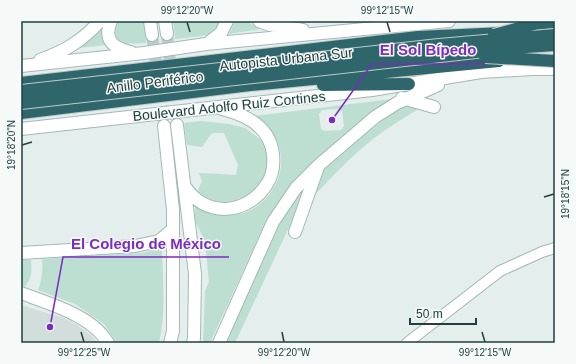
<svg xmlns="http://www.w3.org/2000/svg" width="576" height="364" font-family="Arial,sans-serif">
	<rect width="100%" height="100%" fill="#e4eeec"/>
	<!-- built -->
	<path fill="#d2dedc" d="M21,305L64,318L76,324L92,336L97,343H21Z"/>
	<!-- green -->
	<path fill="#bddfd1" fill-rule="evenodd" d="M119,21H145L146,43C129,45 106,44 119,21Z
		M173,21H221L215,32L210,35L175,39Z
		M235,21H247L254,26L261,29L229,34Z
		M104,26L106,45L79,48L93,38Z
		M392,99L290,187L276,206L262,230L210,343H203L205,291L209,282L205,241L195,221V203C200,206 205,210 211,212C254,229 298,178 275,137C270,128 262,122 254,116ZM338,109L342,111L344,126L341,130L325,131L321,129L319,114L322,110Z
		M411,102L422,107C405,117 389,127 373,139C350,157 330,179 310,200L322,169L383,120Z
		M201,121L229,124L245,128L260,139L266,147L269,156L266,178L251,198L227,205L214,202L205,198L198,190L202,181L199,173L236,175L238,165L224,133H212L202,147L187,145L184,123Z
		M312,178L235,343H224L279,223Z
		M160,248L162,252C163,281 166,314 159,343H117L104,324L75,304L38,290C42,280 43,270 42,259L142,253Z
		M21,260H31C32,271 32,278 25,287L21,285Z"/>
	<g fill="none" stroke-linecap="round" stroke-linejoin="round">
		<!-- secondary-tunnel -->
		<path stroke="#bdcbca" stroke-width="12" stroke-dasharray="12 6" stroke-linecap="butt" d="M167,34L177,125
			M152,35L164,123"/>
		<defs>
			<path id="minor" d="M407,343L500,271L542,252L555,248"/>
			<path id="secondary" d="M111,21C103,40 113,48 131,52
				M150,21L152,35
				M165,21L167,34
				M259,21L270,25L303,30
				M208,43L221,33L227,21
				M40,60C65,51 82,41 100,21
				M21,66L144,53L206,44L449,21
				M402,98L434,107
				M177,125L195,274L194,338L193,343
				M164,126L173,210V331L170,343
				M21,129L372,90L481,72L532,69H555
				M184,185C204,218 247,216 267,184C273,175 274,164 273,154C270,127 247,115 222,109
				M295,232L318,167
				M21,253L135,246L159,241L173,229
				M21,293C49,304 92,315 108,343
				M219,343L273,222L296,188L319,165L375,117L397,103L438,85"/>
			<path id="motorway" d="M534,24L555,22
				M21,83L418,37L504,33
				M323,85L409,84
				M21,113L250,85L499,61"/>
		</defs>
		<!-- minor casing -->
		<use href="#minor" stroke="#a6b6b5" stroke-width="12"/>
		<!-- secondary casing -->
		<use href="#secondary" stroke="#a2b9b8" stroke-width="14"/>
		<!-- motorway casing -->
		<use href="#motorway" stroke="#c1c9ca" stroke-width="14"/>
		<!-- minor -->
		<use href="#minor" stroke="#fff" stroke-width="10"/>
		<!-- secondary -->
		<use href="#secondary" stroke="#fff" stroke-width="12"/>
		<!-- motorway -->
		<use href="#motorway" stroke="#2e666c" stroke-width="12"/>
		<defs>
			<path id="motorway-bridge" d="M494,35L534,24
				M485,57L555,61
				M21,91L439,45L555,35
				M21,103L511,48L555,45"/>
		</defs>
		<!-- motorway-bridge casing -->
		<use href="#motorway-bridge" stroke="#c1c9ca" stroke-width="14" stroke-linecap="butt"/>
		<!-- motorway-bridge -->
		<use href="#motorway-bridge" stroke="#2e666c" stroke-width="12"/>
	</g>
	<!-- ticks -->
	<path fill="none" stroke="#233e40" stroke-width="1.5" d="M187,22L190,32M387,22L390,32M22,145L32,142M544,197L554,194M81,332L84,342M282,332L284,342M482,332L485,342"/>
	<g text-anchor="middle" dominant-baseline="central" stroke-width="3" stroke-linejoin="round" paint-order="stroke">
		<!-- street labels -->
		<g font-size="14" fill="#233e40" stroke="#f5faf9">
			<text transform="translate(286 59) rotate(-6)">Autopista Urbana Sur</text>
			<text transform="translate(155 82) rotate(-7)">Anillo Periférico</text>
			<text transform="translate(229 106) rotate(-6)">Boulevard Adolfo Ruiz Cortines</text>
		</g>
	</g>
	<!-- callouts -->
	<path fill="none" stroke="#7b2cbf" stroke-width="1.5" d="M332 120L372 64H485M50 327L63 257H229"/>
	<g fill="#7b2cbf" stroke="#f5faf9" stroke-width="1.5">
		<circle cx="332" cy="120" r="4"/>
		<circle cx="50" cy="327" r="4"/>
	</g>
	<g font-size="15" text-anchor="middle" font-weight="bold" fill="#7b2cbf" stroke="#f5faf9" stroke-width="3" stroke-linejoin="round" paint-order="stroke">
		<text x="428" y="55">El Sol Bípedo</text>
		<text x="146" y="249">El Colegio de México</text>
	</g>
	<!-- border -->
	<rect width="576" height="364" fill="none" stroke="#f5faf9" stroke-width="44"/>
	<!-- scale -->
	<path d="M410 318v6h66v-6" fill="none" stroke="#233e40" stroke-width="2"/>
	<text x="416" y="318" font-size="12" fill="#233e40" stroke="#f5faf9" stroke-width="3" paint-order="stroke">50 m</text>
	<rect x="22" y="22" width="532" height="320" fill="none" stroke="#233e40" stroke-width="1.5"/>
	<g font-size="10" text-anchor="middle" fill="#233e40">
		<text x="187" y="14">99°12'20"W</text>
		<text x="387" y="14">99°12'15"W</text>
		<text transform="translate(11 145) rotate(-90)" y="4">19°18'20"N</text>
		<text transform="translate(565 194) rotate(-90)" y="4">19°18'15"N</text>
		<text x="84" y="356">99°12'25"W</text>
		<text x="284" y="356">99°12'20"W</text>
		<text x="485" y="356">99°12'15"W</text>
	</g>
</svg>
